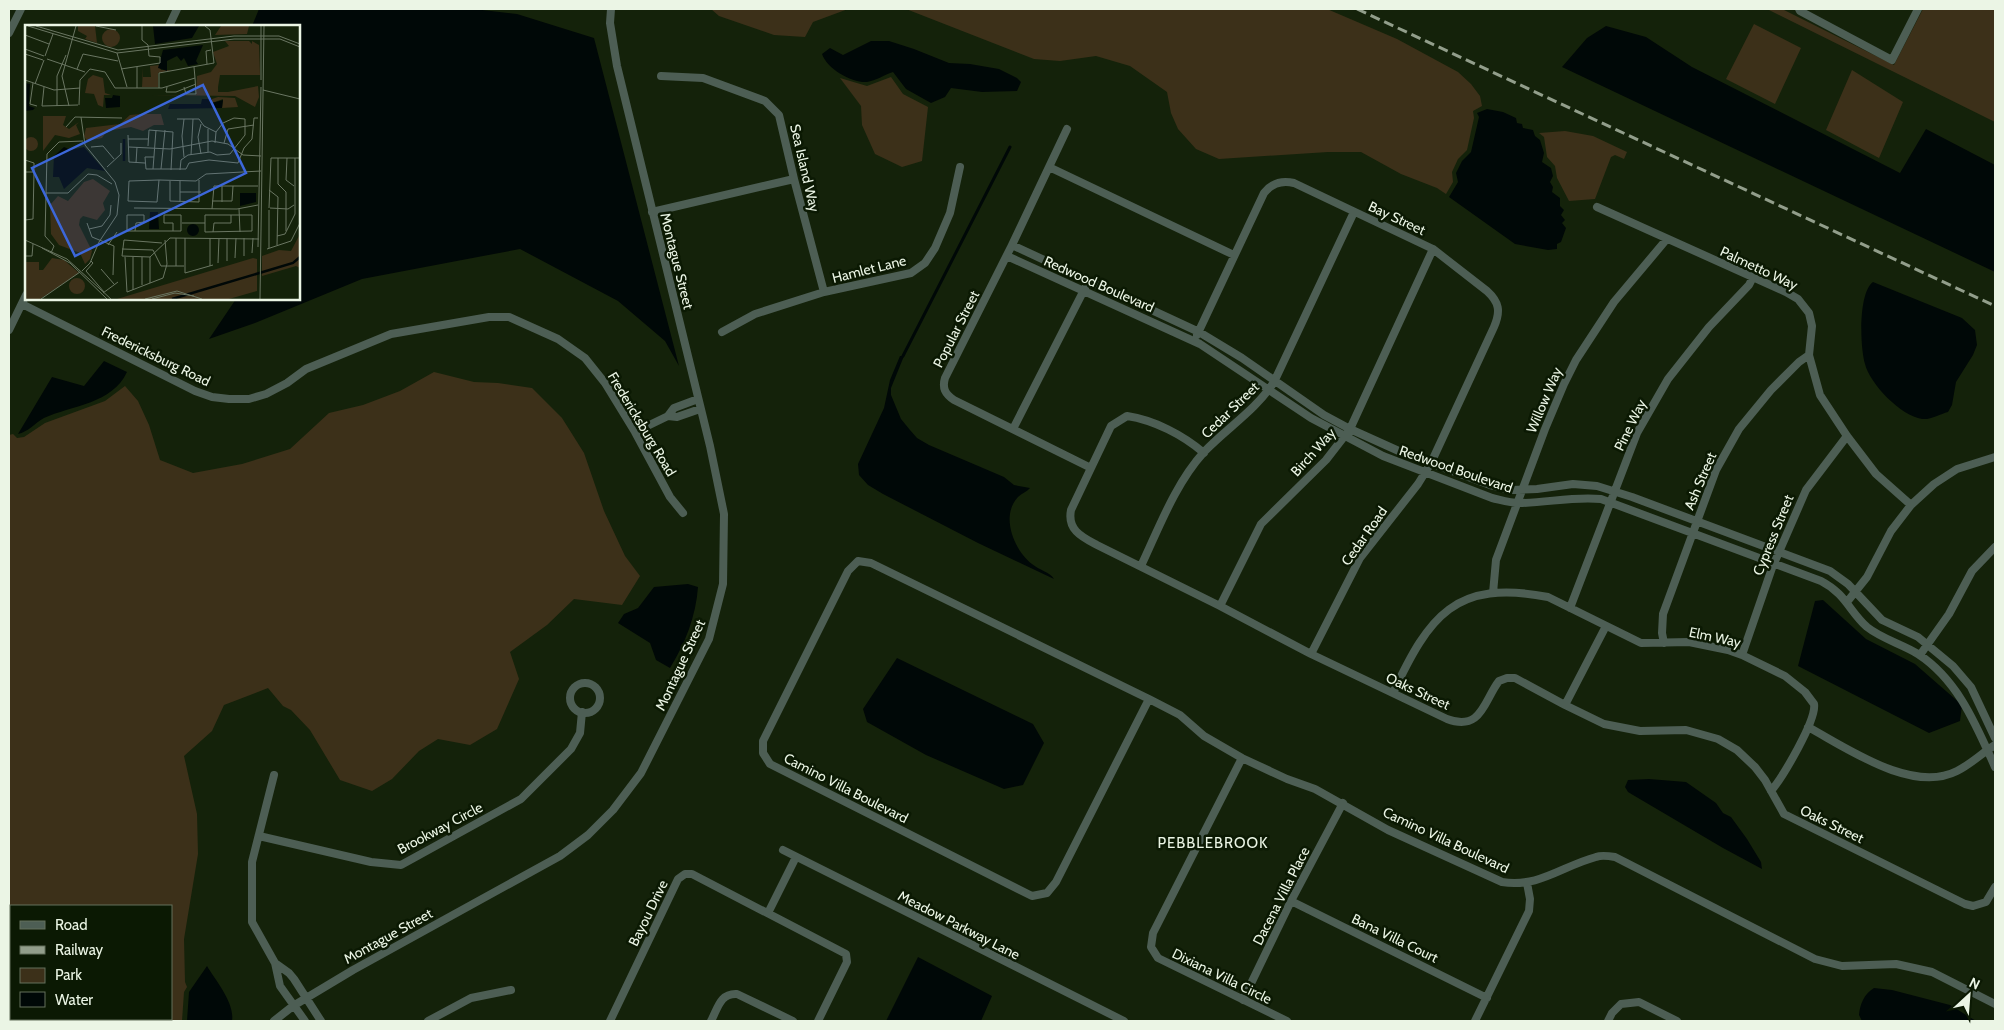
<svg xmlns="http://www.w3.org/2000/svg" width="2004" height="1030" font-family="Cabin,sans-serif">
	<rect width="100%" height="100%" fill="#14220a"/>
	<!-- green -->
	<path fill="#3c3019" d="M711,9H848L813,22L805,37L774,35L719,16Z
		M906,9H1327L1397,39L1458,72L1471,84L1480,96L1482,106L1473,111L1474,118L1467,150L1458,159L1452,172L1453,182L1446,194L1437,188L1401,174L1361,152H1328L1219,159L1196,149L1178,129L1171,113L1167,92L1130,66L1096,56L1060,61L1034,59Z
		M1767,9H1782L1894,65L1923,9H1995V122Z
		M1754,24L1801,48L1775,104L1726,79Z
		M1852,70L1903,102L1879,158L1826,130Z
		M891,77L903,94L928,107L922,161L902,167L875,154L862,125L861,106L840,78L867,86Z
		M1565,131L1593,136L1627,152L1624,159L1615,155L1611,157L1595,199L1569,201L1557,178L1555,166L1547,157L1544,137L1539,133Z
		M434,372L474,382L498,383L532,388L562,418L584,453L604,511L625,556L640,576L622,605L574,599L547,625L510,652L519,679L497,729L470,745L438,739L419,751L392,779L372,791L340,780L310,730L291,710L283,706L268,688L224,705L212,731L184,756L197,814L198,854L184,939L185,982L187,987L184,992L182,1021H66V1019H171V906H11V959L9,958V435L13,434L17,438L24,437L45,423L105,401L125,386L138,401L149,425L160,460L193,473L242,464L290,449L329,413L363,405L400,391Z"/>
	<!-- water -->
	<path fill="#000807" d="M259,9H474L517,14L594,38L679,366L665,341L618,301L520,249L362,279L255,323L209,339L236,299H299V26H252Z
		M1606,26L1646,37L1692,67L1900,173L1926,129L1995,165V272L1562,67L1587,38Z
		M871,41H889L914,49L949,63L970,64L999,69L1017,78L1021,82L1017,91L982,92L951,88L945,97L931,103L906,89L893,72C886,74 875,81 867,82C852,83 827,69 822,54L830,48L843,55Z
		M1487,109L1503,112L1516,118L1517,123L1522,124L1523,128L1533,130L1535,136L1540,140L1544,153L1542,162L1551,168L1553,176L1550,182L1553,187L1552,192L1560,198V206L1564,210L1561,215L1565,220L1562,223L1566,228L1561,242L1557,244V249L1548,250L1515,244L1449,197L1458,182L1456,173L1462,161L1471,152L1479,117L1477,113Z
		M1873,282L1962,318L1975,330L1977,345L1973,355L1956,382L1952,405L1948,412C1940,414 1931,420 1922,419C1901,416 1870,384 1865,364C1860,348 1858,293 1873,282Z
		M900,356H904L891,388V395L901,419L910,430L917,438L929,445L1004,477L1014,485L1030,488C1027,492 1022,493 1018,497C1000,516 1014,550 1032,564C1039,570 1050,572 1054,579L978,543L883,494L868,485L859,475L858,464L884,408L890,380Z
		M104,361L127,372C112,404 73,405 44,418C35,423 28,432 18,434L52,377L84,386Z
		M688,584L698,587C696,616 685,644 670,668L656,660L650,643L618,623L624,614L638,608L654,587Z
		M1823,600L1866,639L1915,664L1962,705L1960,721L1929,733L1798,666L1815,601Z
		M897,658L1033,724L1044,743L1023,785L1004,789L926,755L867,722L863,709Z
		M1649,779L1686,782L1716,803L1723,813L1731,817L1747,839L1761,862L1762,869L1723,848L1633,795L1628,792L1625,787L1628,780Z
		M918,957L992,996L981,1021H886Z
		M207,966C216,981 235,1003 232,1021H187L189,992Z
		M1874,988L1892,990L1950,1005L1976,1021H1862L1859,1015C1860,1004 1864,994 1874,988Z"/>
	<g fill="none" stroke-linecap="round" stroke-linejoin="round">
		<!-- stream -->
		<path stroke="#000807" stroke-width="3" d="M903,356L1010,147"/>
		<!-- minor -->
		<path stroke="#4d5e54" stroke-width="8" d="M1799,9L1800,11L1892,60L1918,9
			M169,26L177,9
			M9,33L21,9
			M661,76L703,78L765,101L779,115L794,179L824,292
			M1067,129L1012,245L945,378C942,388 945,394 954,400L1091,468
			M1049,167L1234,255
			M1597,207L1786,292L1798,299L1809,313L1812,326L1809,355L1820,395L1847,436L1876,474L1911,505
			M652,212L794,179
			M1012,245L1199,332L1242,358L1324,415L1350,429L1401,452L1490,485L1511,490L1537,489L1573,484L1597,486L1632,497L1830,571L1848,584L1882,620L1918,637L1953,666L1971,687L1995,738
			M1007,256L1200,344L1311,418L1383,456L1492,498C1501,500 1510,503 1519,503C1547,503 1573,496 1601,499L1821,581C1846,594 1849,611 1867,627C1882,639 1902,644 1918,654C1958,680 1976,725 1995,767
			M22,304L195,391L212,397L229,399H249L266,394L287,383L306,369L391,334L489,317H509L558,339L585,358L605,383L635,432L670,497L683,513
			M9,330L26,295
			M722,332L755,314L824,292L911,273L925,263L935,248L950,213L960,167
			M1197,335L1264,193C1272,183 1282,180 1294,183L1433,249L1487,291C1499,302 1501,311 1494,327L1431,463L1418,484L1360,558L1311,654
			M668,416L677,417L700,409
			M1013,429L1085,288
			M635,432L668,416L674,408L698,399
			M1204,453C1183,435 1154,420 1127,416L1111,426L1071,510C1067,530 1082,537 1097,545L1220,606L1311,654L1447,719C1482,732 1484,700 1499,681L1507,678H1515L1565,705L1604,724L1640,731L1686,730L1718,739L1737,750L1755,767L1765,780L1784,814L1965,904L1973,906L1986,902L1995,887
			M858,561L871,563L1149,699L1056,882L1047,893L1032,896L770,764L763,753V741L848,571Z
			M1141,566C1159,528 1175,484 1204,452C1227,428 1256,410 1274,382L1354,212
			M1493,593L1496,560L1545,429L1564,384L1576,360L1614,302L1666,240
			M1847,602L1867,577L1891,531L1911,505L1934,484L1957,469L1995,457
			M1220,606L1261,524L1326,460L1350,429L1433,249
			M1570,608L1637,433L1668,379L1709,327L1749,285L1753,277
			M1664,643L1662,633L1663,614L1716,470L1739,429L1771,390L1799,362L1809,355
			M1742,655L1772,568L1806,490L1847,436
			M1920,655L1949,614L1972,571L1995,547
			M570 698a15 15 0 1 1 30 0a15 15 0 1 1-30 0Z
			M1393,693C1429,616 1455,579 1548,597L1641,643L1689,642L1728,650L1742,655L1785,676L1805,692L1814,704C1817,720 1782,778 1771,791
			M1149,699L1180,715L1204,736L1242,758L1287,779L1315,789L1388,830L1502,882C1539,888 1562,866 1596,857C1601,855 1609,856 1615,857L1815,959L1842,966L1896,964L1932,972L1995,1004
			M1565,705L1606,626
			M1808,727C1847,748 1912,794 1957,771C1971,764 1982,753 1995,745
			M1242,758L1153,933L1151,947L1158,958L1287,1021
			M274,775L252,862V922L275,963L280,986L305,1021
			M259,836L371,862L401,865L521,799L571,749L580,733L582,712
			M783,850L1124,1021
			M1291,901L1487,998
			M768,913L796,857
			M275,963L289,973L294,979L321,1021
			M1243,1000L1291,901L1343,803
			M274,1021L293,1006L353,970L560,856L588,835L613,810L641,773L709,639L723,584L724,514L710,446L617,66L610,23L611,9
			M428,1021L471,998L511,990
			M610,1021L678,879L685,874H692L846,954L847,962L818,1021
			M711,1021C718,1008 720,993 737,994L793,1021
			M1475,1021L1529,911L1530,899L1527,883
			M1608,1021L1612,1013L1621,1004L1639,1002L1677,1021"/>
		<!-- rail -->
		<path stroke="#929e8b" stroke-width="3" stroke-dasharray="10 5" stroke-linecap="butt" d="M1357,9L1995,306"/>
	</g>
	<g text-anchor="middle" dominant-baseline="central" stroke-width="5" stroke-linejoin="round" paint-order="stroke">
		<!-- street labels -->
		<g font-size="14" fill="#ebf5e5" stroke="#0b1903">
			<text transform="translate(805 168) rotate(77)">Sea Island Way</text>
			<text transform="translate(1397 218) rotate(25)">Bay Street</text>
			<text transform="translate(677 261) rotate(76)">Montague Street</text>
			<text transform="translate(1759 268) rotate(25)">Palmetto Way</text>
			<text transform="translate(869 269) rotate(-14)">Hamlet Lane</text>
			<text transform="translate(1099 284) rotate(24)">Redwood Boulevard</text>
			<text transform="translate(956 329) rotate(-63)">Popular Street</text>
			<text transform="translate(156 356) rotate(26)">Fredericksburg Road</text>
			<text transform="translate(1544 400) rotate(-67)">Willow Way</text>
			<text transform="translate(1230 410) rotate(-44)">Cedar Street</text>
			<text transform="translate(642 424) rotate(59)">Fredericksburg Road</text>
			<text transform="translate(1630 425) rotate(-64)">Pine Way</text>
			<text transform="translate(1313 452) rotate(-48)">Birch Way</text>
			<text transform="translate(1456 469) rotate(19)">Redwood Boulevard</text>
			<text transform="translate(1700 481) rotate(-67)">Ash Street</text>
			<text transform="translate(1773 535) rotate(-68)">Cypress Street</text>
			<text transform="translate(1364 536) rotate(-55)">Cedar Road</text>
			<text transform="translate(1715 637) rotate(12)">Elm Way</text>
			<text transform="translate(680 665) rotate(-65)">Montague Street</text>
			<text transform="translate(1418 691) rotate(25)">Oaks Street</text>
			<text transform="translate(846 788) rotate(27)">Camino Villa Boulevard</text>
			<text transform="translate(1832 824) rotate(26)">Oaks Street</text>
			<text transform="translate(440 828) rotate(-28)">Brookway Circle</text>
			<text transform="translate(1446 840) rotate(25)">Camino Villa Boulevard</text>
			<text transform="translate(1281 896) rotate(-63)">Dacena Villa Place</text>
			<text transform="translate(648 913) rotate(-64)">Bayou Drive</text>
			<text transform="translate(959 925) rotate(27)">Meadow Parkway Lane</text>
			<text transform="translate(388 936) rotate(-29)">Montague Street</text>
			<text transform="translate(1395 938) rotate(26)">Bana Villa Court</text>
			<text transform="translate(1222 976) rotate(26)">Dixiana Villa Circle</text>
		</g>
		<!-- neighbourhood labels -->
		<g font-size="15" letter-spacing="1" fill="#ebf5e5" stroke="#0b1903">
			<text x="1213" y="843">PEBBLEBROOK</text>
		</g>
	</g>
	<!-- overview -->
	<g transform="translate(25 25)">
		<rect width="275" height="275" fill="#14220a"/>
		<path d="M53,1H70L72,18L60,14L62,11L53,6ZM196,1H224L222,9L190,10ZM77 13a9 9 0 1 1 18 0a9 9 0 1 1-18 0ZM200,16H224L227,19V16L234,20L235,50H195L193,62V67H203L233,61L234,72L230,82L210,71L126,70H171L172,51L186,47L192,39L188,27L204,21ZM134,40L136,45H147L133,48V62H117L118,42V52H126L125,41ZM68,50L78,53L80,68L86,70H79L78,82L73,80L69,69L60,68L63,54ZM193,72L210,73L213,82L197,83L198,74L187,78V74ZM116,89H136L139,100H129L118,106L106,102L82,106L77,113L62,116L59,111L61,103L95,99L105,90ZM18,91H41L38,100L44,104L54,97L51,100L55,109L44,113L30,110L18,126ZM-1 119a7 7 0 1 1 14 0a7 7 0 1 1-14 0ZM68,154L85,166L78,178L80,185L72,195L58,191L55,194L54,200L67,226L65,234L60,239L55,228L34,220L26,209L25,180L33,171L43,176L59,157ZM275,209V243L271,241L237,251V231L254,225L266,226ZM27,233L39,235L54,248L15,274H0V237H14V245H18ZM228,233L232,234V266L204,274H92ZM44 261a8 8 0 1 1 16 0a8 8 0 1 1-16 0Z" fill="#3c3019"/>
		<path d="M128,1H174L167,13L130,19ZM178,20L171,36L173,39L163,41L159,33L156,36L152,31L142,36V46L133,43L138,25ZM0,58L5,59L4,81L10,83L8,85L0,86ZM88,70L95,71V82L81,83L80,73H87ZM177,74H187V78L198,75L197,83L143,84L145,79H176ZM39,122L46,125L59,122L80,146L62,143L39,164L34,152H28L29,131ZM215,168H231V177L215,181ZM125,187H133L134,204H124ZM162 205a6 6 0 1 1 12 0a6 6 0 1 1-12 0Z" fill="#000807"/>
		<path fill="none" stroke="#000807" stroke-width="2.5" d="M99,136V114M147,274L268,238L275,232"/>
		<path fill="none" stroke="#6a7662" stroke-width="1" d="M3,1L92,28L209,14H255L275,22M11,1L93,25L209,11H254L275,19M71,1L91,5M236,1V55M0,10L24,19M0,24L19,31M92,28L102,62M0,29L18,35M20,31L28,9M22,34L60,47M182,39L181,26L186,25M52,44L58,29L93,36M96,44L135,38V32L124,31L123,20L117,15V1M0,55L29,65L55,63M8,58L5,79L12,81M10,59L19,35M19,62L17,81L53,80M142,62L141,67H151L171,59M159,62L161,69H171L170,53M112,63V42M134,63V48L189,38L185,5L180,1M238,65L275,74M54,80L55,55L65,44L80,47L90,63H137L170,53L169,42M32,81V51L41,30M44,81L37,51L51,1M56,92L60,120L90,157L94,170L92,190L74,217L65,238L57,246M152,94H174L179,101L191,107M159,94L157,111L159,132M41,102L50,92L97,93M183,104V127M103,110L104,137L120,138M103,114H123M199,118L203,104L229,100M123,121L124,105L148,107L146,145M66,122L78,121L89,134M104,122L145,124L187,116L203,119L218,130L236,131M176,129L173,112L176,99M166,130L168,94M129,132H120L121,144H161L164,138L184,135L213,138L219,123L227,114L229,93H233M253,133V159L261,167V206M262,133L261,155L269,161M0,135L9,138V147H0M111,138L112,122M82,142L96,129V118M128,144L131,105M136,144L140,105M155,145L156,135L163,130L185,127L192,130L205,129L220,110V94L209,93L198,98L191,107L190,118M134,155L171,156L181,149L236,146M134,155L132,177L103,176L104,156ZM145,156V176L174,177V155M244,165L253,172L252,220M155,167H176M21,168H43L63,149L72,150L87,159M187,176H207L208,161M155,177V156M197,177V161M109,183L212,184L233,180M244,183L246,133H275M245,183L263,184L269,180M187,184L189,161H233M214,184L215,207M180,190H227V206L180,207ZM0,195L8,194L9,147M62,198L67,212L89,221L88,250M157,198H180M64,204L77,201L85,190L86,180M110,206L111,198L119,197V190H102V206H156V190H139V198H148V206M188,207L189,198H206V190M252,211L260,209L270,189V133M160,213V248L188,240M0,215L42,234L86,274M137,218L99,215L97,231L125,232L145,213L234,214M83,220L92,207M233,222L236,62M17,223L45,238L82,274M244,223V185M97,224L128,225L136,241H159M242,224L266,216L275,198M26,228L29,221L20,211L22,129L34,117L58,116M227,228L228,213M0,231H7L8,219M219,231V213M100,232L102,267L138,253L142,239L140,215M125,232V258M210,233L211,213M66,236L68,238L61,246L79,267M202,236V213M193,238L194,213M151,241V213M185,241V213M76,244L89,259M117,260V232M108,265V232M78,268L93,257M16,274L55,247M120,274L152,266L177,274M127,274L150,268L169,271M235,274L239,1"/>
		<path fill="#3c67da" fill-opacity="0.15" stroke="#3c67da" stroke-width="2.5" d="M178,60L221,148L50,231L7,143Z"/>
		<rect width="275" height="275" fill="none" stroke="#ebf5e5" stroke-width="2.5"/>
	</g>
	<!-- border -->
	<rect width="2004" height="1030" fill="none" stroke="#ebf5e5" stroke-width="20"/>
	<!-- legend -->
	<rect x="10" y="905" width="162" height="115" fill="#0b1903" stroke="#65715d"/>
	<rect x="20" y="921" width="25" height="8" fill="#4d5e54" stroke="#65715d"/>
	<text x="55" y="930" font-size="15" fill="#ebf5e5">Road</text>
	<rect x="20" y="946" width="25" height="8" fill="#929e8b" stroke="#65715d"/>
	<text x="55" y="955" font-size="15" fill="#ebf5e5">Railway</text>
	<rect x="20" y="968" width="25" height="15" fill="#3c3019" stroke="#65715d"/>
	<text x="55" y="980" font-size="15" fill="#ebf5e5">Park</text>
	<rect x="20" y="992" width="25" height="15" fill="#000807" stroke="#65715d"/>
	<text x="55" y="1005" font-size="15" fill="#ebf5e5">Water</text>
	<!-- north arrow -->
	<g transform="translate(1969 995) rotate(26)" stroke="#0b1903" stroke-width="4" paint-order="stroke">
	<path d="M0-4L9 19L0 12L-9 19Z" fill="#ebf5e5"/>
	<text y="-8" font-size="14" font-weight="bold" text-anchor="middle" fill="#ebf5e5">N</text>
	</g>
</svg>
